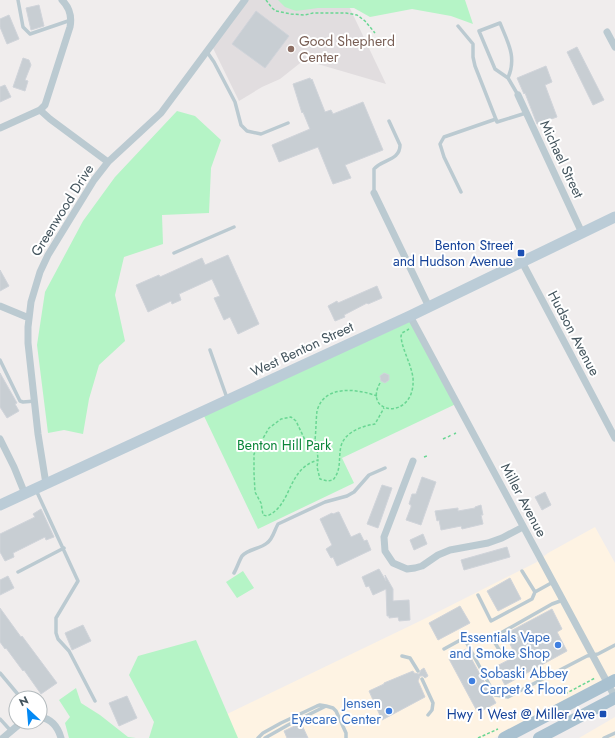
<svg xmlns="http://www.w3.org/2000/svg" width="615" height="738" font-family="Jost,sans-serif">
	<rect width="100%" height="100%" fill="#f0eded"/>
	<!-- commercial -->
	<path fill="#fef3e3" d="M595,527L615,563V676L494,738H234L225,715L420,621L527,567L537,562L548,553Z
		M615,717V738H579Z"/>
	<!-- education -->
	<path fill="#e1dddf" d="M245,0H346L386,84L304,60L280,79L262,87L239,101L212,46Z"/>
	<!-- green -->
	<path fill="#b5f4c6" d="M278,0H465L473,24L451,16L412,9L370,17L354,8H318L296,11L285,7Z
		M177,111L195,116L221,140L211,168L209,213L162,215L163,244L124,257L115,295L125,341L99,365L89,399L83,434L64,430L48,433L37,345L45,292L83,221L115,177Z
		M413,320L458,403L342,458L354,483L258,529L204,416Z
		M243,571L254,588L237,598L226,582Z
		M196,640L238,738H149L154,722L129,675L138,656Z
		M76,688L81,703L100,715L128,737L136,738H69L65,723L70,717L59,700Z"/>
	<!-- building -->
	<path fill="#c8ced3" stroke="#d0d4da" d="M39,5L44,26L31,30L26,8Z
		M256,11L289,36L265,68L232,44Z
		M9,15L19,39L7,44L0,27V19Z
		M577,47L604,100L593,105L567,52Z
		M23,58L29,60L31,65L25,80L28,81L25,91L13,87Z
		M546,66L552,82L545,85L557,117L537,124L525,93L524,94L517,78Z
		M310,78L311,80L312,79L325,112L331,110L333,114L363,102L383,150L345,165L351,178L333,184L318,147L279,162L272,145L310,129L303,112L302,113L293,84Z
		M5,85L11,97L0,102V87Z
		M228,255L259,324L238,334L230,317L224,320L214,298L220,296L212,279L179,294L181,300L172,304L171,301L148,312L136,285L159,275L160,277L202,258L205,265Z
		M0,270L9,286L0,291Z
		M377,286L382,298L368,304L367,303L344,315L345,317L335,321L328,306L337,301L338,303Z
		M0,373L17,403L15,404L19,411L7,418L0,407Z
		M384,373L389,375V380L385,383L381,381L380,376Z
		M422,477L436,482L421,525L406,520L411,507V505L409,504L412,494H416Z
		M382,485L392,488L378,528L367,524Z
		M545,492L551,505L542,510L535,497Z
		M481,505L483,515H481L483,524L462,529L461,526L441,530L439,520L437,521L435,511L458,508V511L475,508V507Z
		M41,509L54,537L46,540L45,537L13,553L14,557L5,561L0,552V534L35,517L33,514Z
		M338,512H339L351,537L360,533L364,541L367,540L371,550L337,566L333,557L331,558L326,549L332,545L320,519L332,513L333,514Z
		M423,534L427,544L414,550L410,540Z
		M507,547L510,557L464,570L461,560Z
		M379,569L386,581L385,575L393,589V601L409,600L410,620L399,621L398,617L389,618V616H387L386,589L373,595L369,586L366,587L362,577Z
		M8,576L14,588L0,595V580Z
		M510,578L521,599L498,611L487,591Z
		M460,606L470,623L438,640L429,623Z
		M0,608L21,637L22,636L57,683L41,694L24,670L23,671L6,648L5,649L0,642Z
		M552,609L562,629L557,632L567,651L505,685L495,667L516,656L505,634Z
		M83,625L91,641L72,650L65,633Z
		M466,649L496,703L478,713L449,659Z
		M424,668L428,676L425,678L423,676H420L418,681L425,697L382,720L369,691L384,684V683L413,671L414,673L419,674L421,670Z
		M127,696L137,718L119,726L109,703Z
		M301,723L308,738H287L284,731Z"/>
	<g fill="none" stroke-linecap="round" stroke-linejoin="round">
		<!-- path -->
		<path stroke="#69d693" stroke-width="1.5" stroke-dasharray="3 2" stroke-linecap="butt" d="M266,0L272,8L276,11L291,14L305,15L313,13H346L357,15L365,21L375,33
			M380,383C362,415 416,421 413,378C411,363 402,350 401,336L402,333L409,329
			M377,396C358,389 324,384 317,411C316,419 316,432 315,440H305L296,421L291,417L281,419L269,428L254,454V473L255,492L261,503L263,515L267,516C293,505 286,469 318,460L317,467L320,479L328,481L333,480C342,469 338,459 341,446C345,432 362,426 375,424L384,408
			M454,434L456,433
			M448,437L451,435
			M443,439L447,437
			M315,440L317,447L318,460
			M424,457L427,456
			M565,694L595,678
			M478,738L498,729"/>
		<!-- lane -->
		<path stroke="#bbcad1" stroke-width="3.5" d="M18,0L23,27L30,34L71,20
			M458,26L473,44V57L475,66L497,122L526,113
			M207,52L214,62L235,102L241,125L247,131L261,134L288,123
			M508,78C517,57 508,43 500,23L479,31L495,69L508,78L518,95
			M461,192L444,157L440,144L444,137L496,119
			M374,193V169C382,159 400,161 400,145L389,121
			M174,253L234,227
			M210,350L227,398
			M0,360L20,401L23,402L35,401
			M36,490L78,581L56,618V633L58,639L69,651L95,701
			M522,571L535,592L553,582
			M18,572L64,548
			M234,573C237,568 239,561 242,556C248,549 260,549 267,543C273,539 274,531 278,524L325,502L347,496L354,492L369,475L385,468
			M478,595L491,621L532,599L535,592
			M444,649L464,638L495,695L508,697L587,656L598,654L615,645
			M402,656L410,658L418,671
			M503,656L492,638L552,604L563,600
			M0,673L21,698
			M422,679L433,703L432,710L428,715
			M0,719L11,731
			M258,738L263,733L281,723L317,706L320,705L326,706
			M265,738L288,725L326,706L333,708L336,711L346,733V738
			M604,738L615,733"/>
		<!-- street -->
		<path stroke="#bbcad1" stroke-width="7" d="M607,32L615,47
			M518,95L582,233
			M40,110L50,119L108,162
			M0,128L40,110L45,105L70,27C72,17 70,8 62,0
			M374,193L429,307
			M522,262L615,438
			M0,306L29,318
			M410,316L615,697
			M0,439L14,467L25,494
			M413,461L384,537L385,551L393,563L407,569L415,568L422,566L438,555L450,550L488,543L502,538L523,527
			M46,484L38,434L28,343V327L31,302L40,272L48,255L94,180L108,162L161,113L245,0
			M40,717C52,719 58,727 61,738
			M3,738L22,722"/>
		<!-- secondary -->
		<path stroke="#bbccd7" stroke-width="11" d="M0,505L410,316L615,217"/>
		<!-- primary -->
		<path stroke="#a9c1d0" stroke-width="12" d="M504,738L615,680
			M539,738L615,698"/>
	</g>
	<!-- markers -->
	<circle fill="#8d6e63" stroke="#fff" stroke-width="1.5" cx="291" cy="49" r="4"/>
	<g fill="#1a4fb4" stroke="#fff" stroke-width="1.5">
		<rect x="517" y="249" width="8" height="8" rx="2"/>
		<rect x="599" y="710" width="8" height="8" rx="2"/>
	</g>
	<g fill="#3f7fe0" stroke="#fff" stroke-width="1.5">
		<circle cx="558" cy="645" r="4"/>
		<circle cx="472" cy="681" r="4"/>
		<circle cx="389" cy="711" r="4"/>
	</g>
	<g text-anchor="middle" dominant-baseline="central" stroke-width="4" stroke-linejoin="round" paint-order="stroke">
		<!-- education labels -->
		<g font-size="14" fill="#785e54" stroke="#fff" text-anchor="start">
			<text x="299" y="41">Good Shepherd<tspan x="299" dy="16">Center</tspan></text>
		</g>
		<!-- street labels -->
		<g font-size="14" fill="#43545d" stroke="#fff">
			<text transform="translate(562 159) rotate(65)">Michael Street</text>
			<text transform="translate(62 210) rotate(-58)">Greenwood Drive</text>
			<text transform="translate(574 333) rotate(62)">Hudson Avenue</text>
			<text transform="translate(302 349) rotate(-25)">West Benton Street</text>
			<text transform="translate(524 500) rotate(62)">Miller Avenue</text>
		</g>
		<!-- transit labels -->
		<g font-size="14" fill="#164399" stroke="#fff" text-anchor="end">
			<text x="513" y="245">Benton Street<tspan x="513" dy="16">and Hudson Avenue</tspan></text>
			<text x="595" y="714">Hwy 1 West @ Miller Ave</text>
		</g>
		<!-- park labels -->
		<g font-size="14" fill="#0b863a" stroke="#fff">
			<text x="284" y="445">Benton Hill Park</text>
		</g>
		<!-- shop labels -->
		<g font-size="14" fill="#366cbe" stroke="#fff" text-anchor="end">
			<text x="550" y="637">Essentials Vape<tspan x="550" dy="16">and Smoke Shop</tspan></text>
			<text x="480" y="673" text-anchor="start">Sobaski Abbey<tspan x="480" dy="16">Carpet &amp; Floor</tspan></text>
			<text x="381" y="703">Jensen<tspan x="381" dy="16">Eyecare Center</tspan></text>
		</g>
	</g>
	<!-- north arrow -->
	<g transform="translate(28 710) rotate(334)"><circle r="19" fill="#ffffff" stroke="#b4bbbe"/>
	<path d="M0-3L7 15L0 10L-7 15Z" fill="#0389f4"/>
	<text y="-6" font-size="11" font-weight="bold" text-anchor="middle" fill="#43545d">N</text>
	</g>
</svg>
